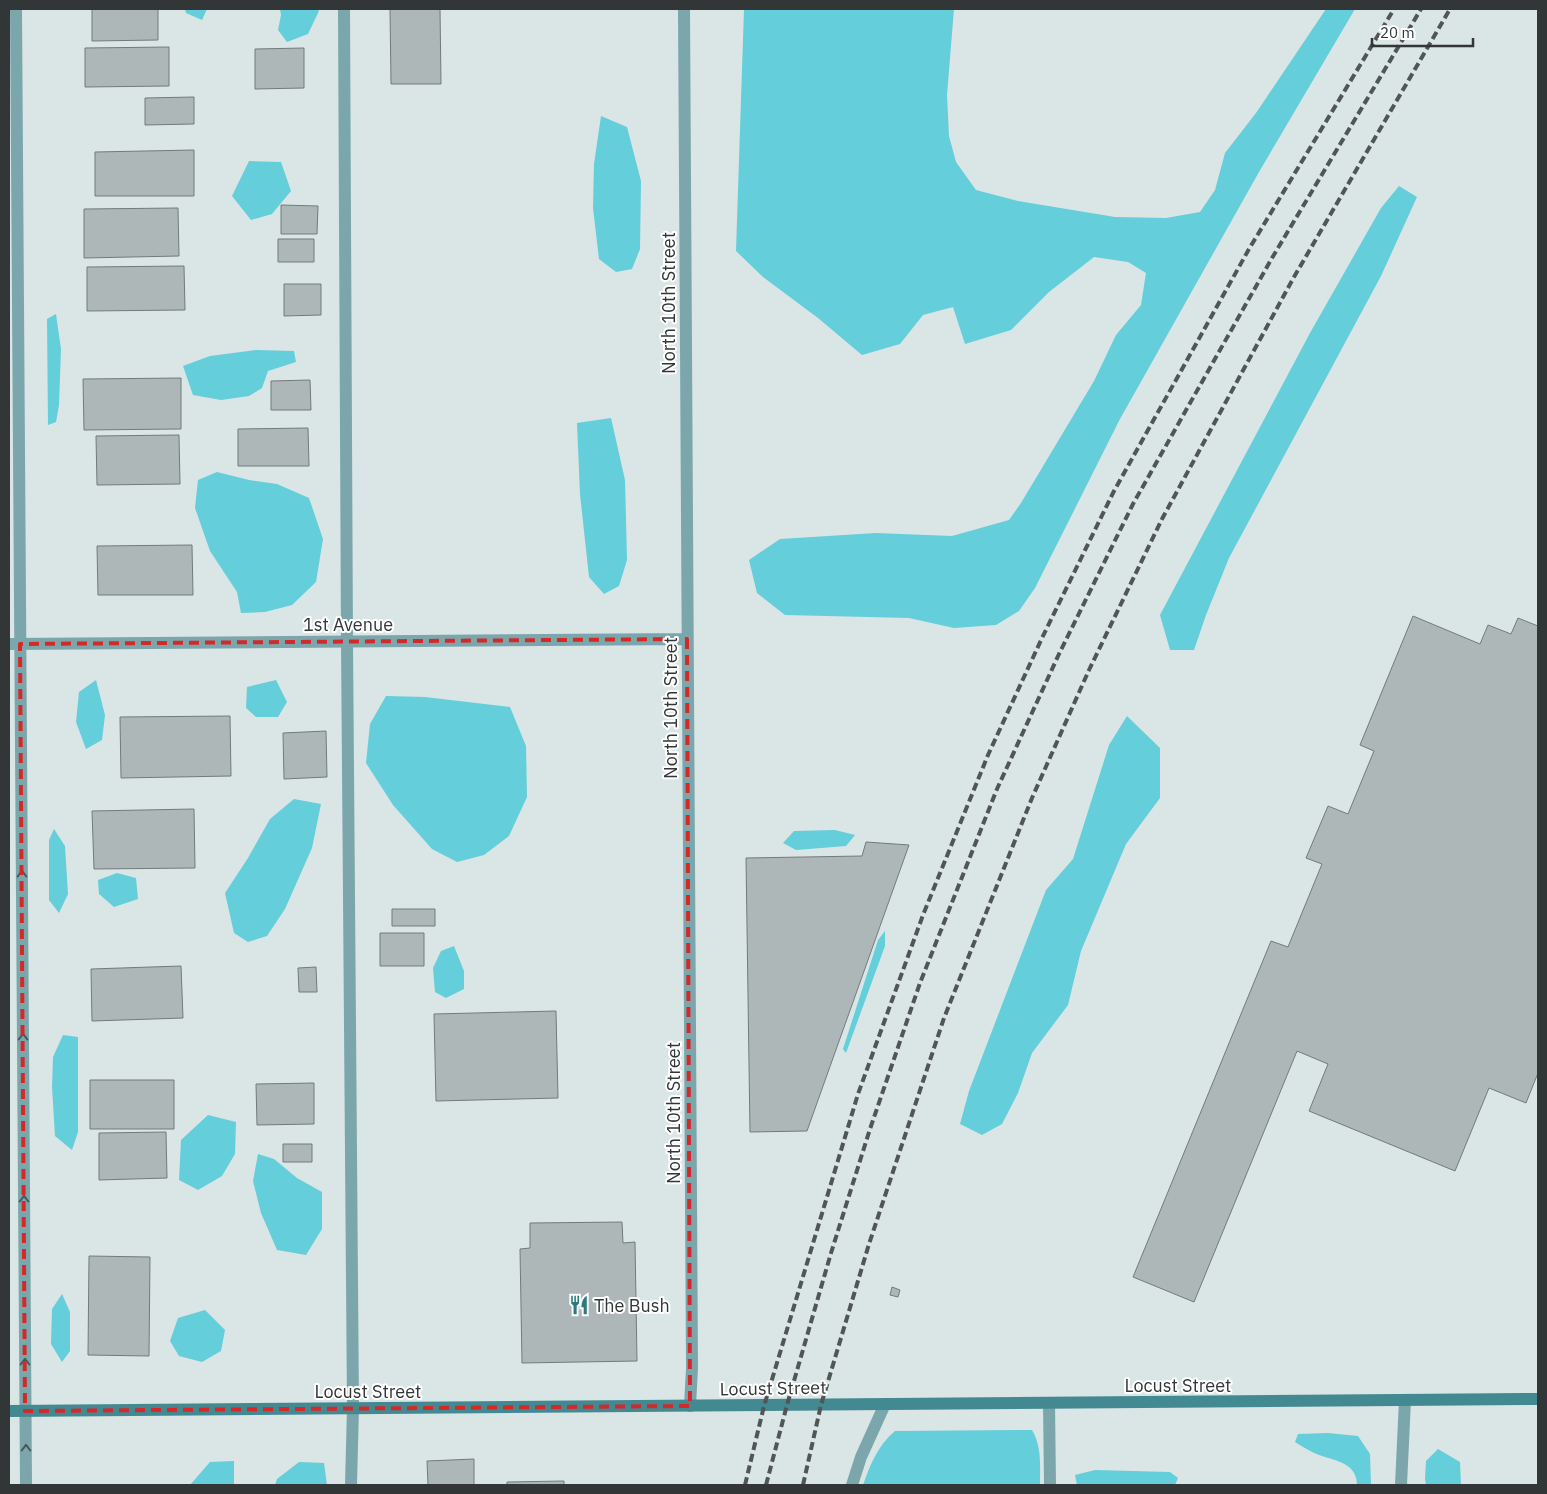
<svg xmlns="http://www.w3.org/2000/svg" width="1547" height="1494" font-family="'IBM Plex Sans',sans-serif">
	<rect width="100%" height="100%" fill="#dae5e6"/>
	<!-- green -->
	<path fill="#64ceda" d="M185,9H207L202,20L186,13Z
		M280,9H317L319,11L308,34L287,42L278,30L281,15Z
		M744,9H954L947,95L949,136L956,162L976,190L1018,201L1115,217L1166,218L1200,212L1215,190L1225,153L1256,113L1326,9H1355L1259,172L1120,419L1035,588L1019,611L996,625L954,628L909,618L785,615L757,593L749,560L780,539L876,533L952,536L1009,520L1021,503L1094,381L1116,335L1141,305L1146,273L1128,262L1094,257L1049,292L1011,330L965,344L953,307L923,315L900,344L862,355L818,318L763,277L736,251Z
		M601,116L627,127L641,181L640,249L632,269L616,272L599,259L593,208L594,164Z
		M249,161L281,162L291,191L272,214L251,220L232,196Z
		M1399,186L1417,197L1381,276L1229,558L1206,615L1194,650H1170L1160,615L1310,333L1381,208Z
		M56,314L61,349L59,405L56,422L48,425L47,319Z
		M256,350L294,351L296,362L268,371L262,388L249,396L221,400L193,395L183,366L210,356Z
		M611,418L625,480L627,560L619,586L604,594L589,577L580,494L577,423Z
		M217,472L249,480L277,484L309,498L323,539L316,582L292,605L265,612L241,613L237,592L210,551L195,508L198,480Z
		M96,680L105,715L102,740L86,749L76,722L79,692Z
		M276,680L287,702L278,717H256L246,708L247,687Z
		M386,696L425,697L510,707L526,746L527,797L509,836L484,855L457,862L432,849L393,805L366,763L370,724Z
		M1127,716L1160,748V798L1126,844L1081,951L1068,1005L1032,1053L1018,1093L1002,1124L982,1135L960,1124L969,1091L1046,890L1073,859L1109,745Z
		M294,799L321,804L312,848L285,909L267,936L248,942L234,933L225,893L248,858L270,819Z
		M54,829L65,846L68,894L59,913L49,900V840Z
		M835,830L855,835L846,846L796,850L783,843L794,831Z
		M117,873L136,878L138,899L114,907L99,894L98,880Z
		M885,931V946L846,1053L843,1049L878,940Z
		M454,946L464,971V989L446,998L435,992L433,968L441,951Z
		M63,1035L78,1037V1132L72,1150L55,1136L52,1087L53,1057Z
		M208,1115L236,1122L235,1154L222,1176L198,1190L179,1180L181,1140Z
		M258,1154L274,1159L297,1178L322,1192V1229L306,1255L277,1250L261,1213L253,1181Z
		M62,1294L70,1312V1351L62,1362L51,1344L52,1309Z
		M205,1310L225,1330L221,1351L202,1362L179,1356L170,1341L178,1318Z
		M1032,1430C1042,1446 1040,1467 1040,1485H863C870,1465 878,1445 895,1431Z
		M1328,1433L1358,1436L1370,1454L1371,1485H1357C1357,1460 1330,1461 1312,1452C1306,1449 1300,1445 1295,1442L1298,1434Z
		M1438,1449L1460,1462L1461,1485H1426L1425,1479L1426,1461Z
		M234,1461V1485H190L210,1462Z
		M299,1462L324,1463L327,1485H275L277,1479Z
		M1095,1470L1170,1472L1178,1478L1175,1485H1077L1075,1475Z"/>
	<!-- building -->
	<path fill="#adb7b8" stroke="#727b7c" d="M92,9H158V40L92,41Z
		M390,9H440L441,84H391Z
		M169,47V86L85,87V48Z
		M304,48V88L255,89V49Z
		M194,97V124L145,125V98Z
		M194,150V196H95V152Z
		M281,205L318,206L317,234H281Z
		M178,208L179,256L84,258V209Z
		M278,239H314V262H278Z
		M184,266L185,310L87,311V267Z
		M284,284H321V315L284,316Z
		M181,378V429L84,430L83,379Z
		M310,380L311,410H271V381Z
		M308,428L309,466H238V429Z
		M179,435L180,484L97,485L96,436Z
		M192,545L193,595H98L97,546Z
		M1413,616L1480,644L1488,625L1511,634L1518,618L1538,626V1073L1526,1103L1489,1088L1455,1171L1309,1111L1328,1064L1297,1051L1194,1302L1133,1277L1271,941L1288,947L1322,864L1306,858L1328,806L1348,814L1374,751L1360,745Z
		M230,716L231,776L121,778L120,717Z
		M326,731L327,777L284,779L283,733Z
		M194,809L195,868L94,869L92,811Z
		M866,842L909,845L807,1131L750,1132L746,858L862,856Z
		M392,909H435V926H392Z
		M380,933H424V966H380Z
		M181,966L183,1018L92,1021L91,969Z
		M316,967L317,992H299L298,968Z
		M556,1011L558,1098L436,1101L434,1014Z
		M90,1080H174V1129H90Z
		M314,1083V1124L257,1125L256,1084Z
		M166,1132L167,1178L99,1180V1133Z
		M283,1144H312V1162H283Z
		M622,1222L623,1243L635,1242L637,1361L522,1363L520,1249L530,1248V1223Z
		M89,1256L150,1257L149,1356L88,1355Z
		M892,1287L900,1290L898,1297L890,1295Z
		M474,1459V1485H428L427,1461Z
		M564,1481V1485H507V1482Z"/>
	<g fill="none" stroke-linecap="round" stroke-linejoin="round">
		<!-- lane -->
		<path stroke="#7ba7ac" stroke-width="12" d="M344,9L347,642L353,1408L351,1485
			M1049,1403L1050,1485
			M852,1485L861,1457L885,1404"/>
		<!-- street -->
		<path stroke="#7ba7ac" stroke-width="12" d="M16,9L26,1485
			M684,9L692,1368L690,1406
			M9,644L687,639
			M1401,1485L1405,1400"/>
		<!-- secondary -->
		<path stroke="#438991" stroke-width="12" d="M9,1411L1538,1399"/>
		<!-- rail -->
		<path stroke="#505556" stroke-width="4" stroke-dasharray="8 4" stroke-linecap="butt" d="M745,1485L764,1406L858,1094L923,915L988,755L1042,638L1114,491L1249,249L1394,9
			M766,1485L787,1405L831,1253L870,1129L920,983L997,789L1059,654L1133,504L1272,258L1421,9
			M803,1485L821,1405L869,1244L944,1018L1032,798L1089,670L1162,519L1294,277L1450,9"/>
	</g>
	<!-- one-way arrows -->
	<defs><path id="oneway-chevron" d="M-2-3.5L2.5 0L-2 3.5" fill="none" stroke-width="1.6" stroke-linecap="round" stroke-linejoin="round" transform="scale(1.25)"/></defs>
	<g stroke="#48585a">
		<use href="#oneway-chevron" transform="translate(22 874) rotate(-90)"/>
		<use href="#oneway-chevron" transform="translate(23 1037) rotate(-90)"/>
		<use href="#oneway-chevron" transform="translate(24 1199) rotate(-90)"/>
		<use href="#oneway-chevron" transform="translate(25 1362) rotate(-90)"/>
		<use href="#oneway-chevron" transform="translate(26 1448) rotate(-90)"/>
	</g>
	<!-- marked area -->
	<path fill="none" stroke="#d62828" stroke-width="4" stroke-dasharray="10 6" stroke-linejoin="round" d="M687,639L690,1406L25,1411L20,644Z"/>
	<!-- icons -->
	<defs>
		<symbol id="restaurant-bare" viewBox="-9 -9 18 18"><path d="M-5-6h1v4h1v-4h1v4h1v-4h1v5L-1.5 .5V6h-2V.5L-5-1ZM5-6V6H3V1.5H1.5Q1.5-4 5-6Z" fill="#2f7880" stroke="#fff" stroke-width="2.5" paint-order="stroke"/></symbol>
	</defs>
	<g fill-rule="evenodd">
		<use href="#restaurant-bare" x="565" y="1291" width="28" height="28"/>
	</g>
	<g text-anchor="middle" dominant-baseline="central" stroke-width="4" stroke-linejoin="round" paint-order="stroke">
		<!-- street labels -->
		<g font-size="18" fill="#323637" stroke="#fff">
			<text transform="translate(668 303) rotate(-90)">North 10th Street</text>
			<text x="348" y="624">1st Avenue</text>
			<text transform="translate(670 708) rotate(-90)">North 10th Street</text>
			<text transform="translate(673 1113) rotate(-90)">North 10th Street</text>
			<text x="1178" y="1385">Locust Street</text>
			<text transform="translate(773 1388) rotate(-1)">Locust Street</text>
			<text x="368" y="1391">Locust Street</text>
		</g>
		<!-- poi labels -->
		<g font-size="18" fill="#323637" stroke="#fff" text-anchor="start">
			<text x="594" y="1305">The Bush</text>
		</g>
	</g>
	<!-- border -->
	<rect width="1547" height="1494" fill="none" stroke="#323637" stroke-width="20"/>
	<!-- scale -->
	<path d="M1372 38v8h101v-8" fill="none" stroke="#323637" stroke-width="2.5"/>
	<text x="1380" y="38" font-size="15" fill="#323637" stroke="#ffffff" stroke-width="4" paint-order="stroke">20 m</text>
</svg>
